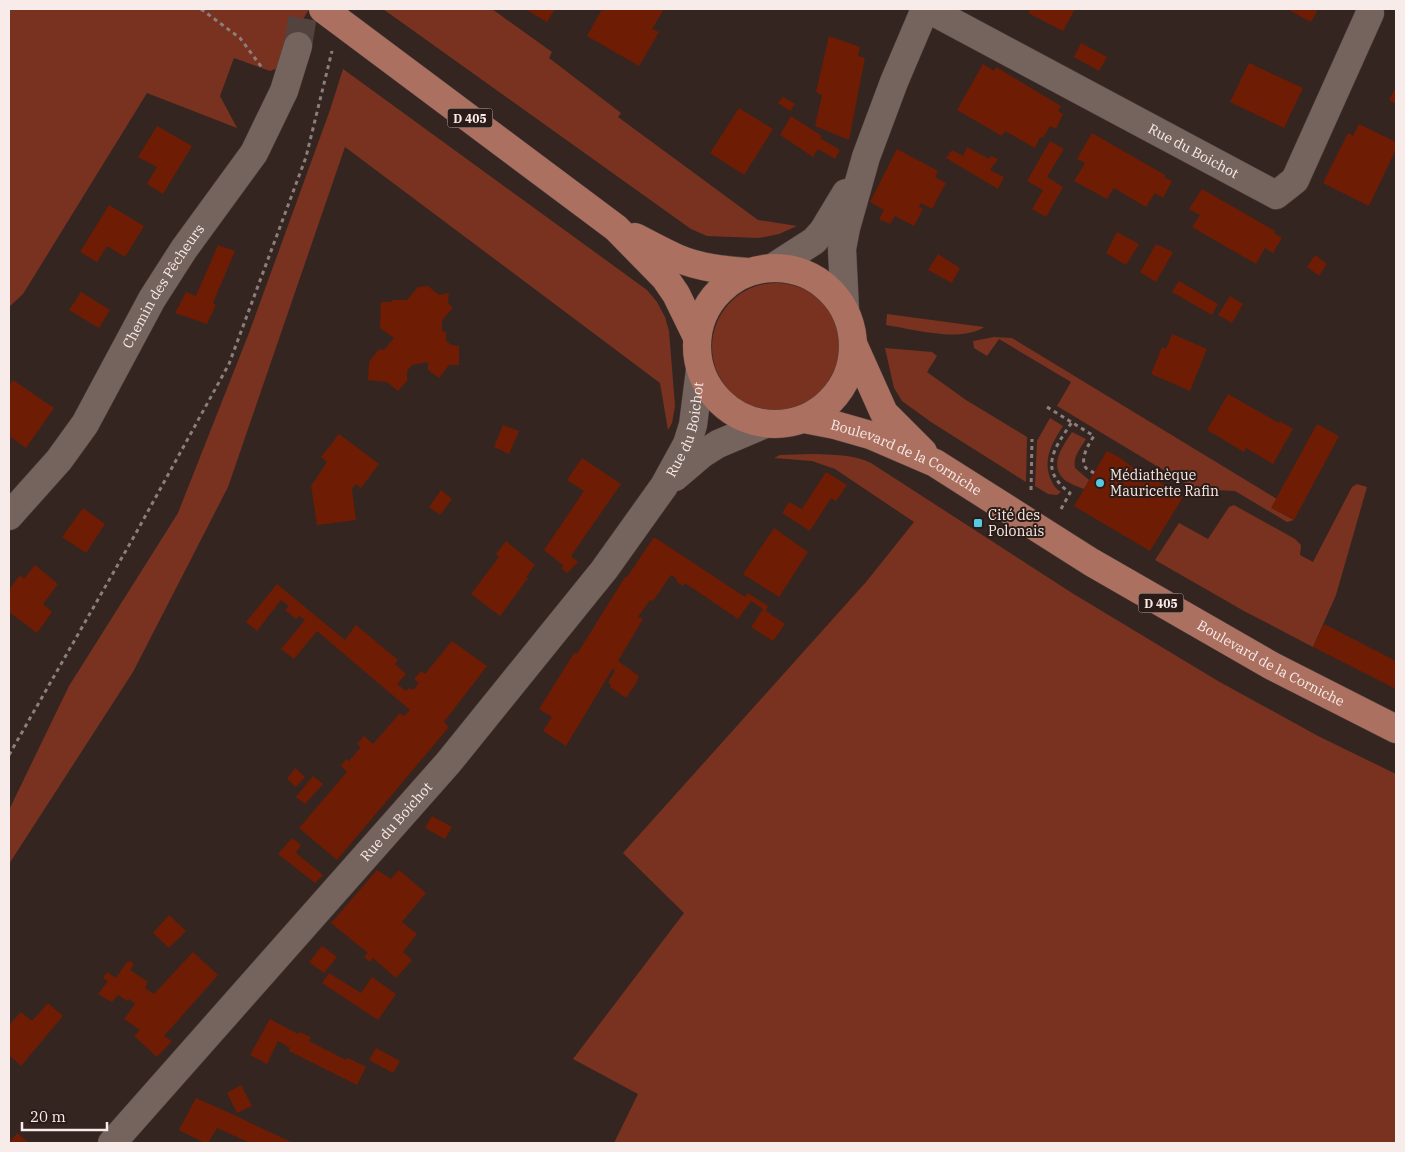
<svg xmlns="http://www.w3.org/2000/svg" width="1405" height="1152" font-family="'IBM Plex Serif',serif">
	<rect width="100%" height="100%" fill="#352521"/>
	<!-- green -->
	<path fill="#79321f" d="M9,9H309L290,42L281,67L270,71L234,58L220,96L237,128L147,93L23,294L9,307Z
		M383,9H492L552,52L549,58L621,113L618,117L758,220L797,226L779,234L759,238L707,236L691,229Z
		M343,69L647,290L657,302L665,317L669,331L675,406L672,423L668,430L660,383L345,147L228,487L133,672L9,864V810L69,686L178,513L249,333L330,110Z
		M712 347a64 64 0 1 1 128 0a64 64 0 1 1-128 0Z
		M887,314L984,327C961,343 913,329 886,325Z
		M994,337L1012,338L1277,499L1272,508L1294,520L1287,522L1235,491L1195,489L1057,406L1071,382L999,339L987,356L974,348L973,341Z
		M885,348L932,352L937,356L927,372L966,400L1027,437L1026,482L931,422L902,401L894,388Z
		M1050,418L1063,426C1052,443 1042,460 1051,480C1054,486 1056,489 1061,492L1057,495L1048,494L1035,486L1037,441Z
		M1072,432L1086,439C1080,449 1073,456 1075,468L1089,480L1084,489C1078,487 1071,484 1066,481C1047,466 1063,446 1072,432Z
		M813,454C833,455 853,454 871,463L1072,593L1218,681L1318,736L1396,774V1143H614L638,1094L573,1059L684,913L623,853L866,582L914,522L835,469L812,461L774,458L780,455Z
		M1357,484L1367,487L1336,595L1313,647L1244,611L1155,560L1179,523L1208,539L1229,507L1234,505L1295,539L1301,545L1300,555L1313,562L1352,487Z"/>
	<!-- building -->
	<path fill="#6e1c03" d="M525,9H555L547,22Z
		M602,9H664L652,29L659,32L639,66L587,36Z
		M1030,9H1075L1063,31L1028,13Z
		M1287,9H1318L1311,22Z
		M829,36L860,47L858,56L865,58L849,140L815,126L822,95L816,92Z
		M1081,43L1107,57L1099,71L1074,57Z
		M1249,63L1303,88L1284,128L1230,102Z
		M983,64L994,71L996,67L1061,106L1058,111L1063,114L1056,129L1050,126L1043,138L1040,137L1035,148L1005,131L1002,136L957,110Z
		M1395,89L1396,90V104L1389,100Z
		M783,97L795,104L790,111L778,103Z
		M739,108L773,129L744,175L710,153Z
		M791,116L822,136L820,138L840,150L835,159L818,149L813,157L780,135Z
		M1359,124L1396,142V149L1369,206L1323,183L1348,133L1353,136Z
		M157,126L192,146L163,194L147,184L157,167L138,157Z
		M1092,133L1165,175L1164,177L1172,181L1163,198L1155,193L1146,207L1114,188L1107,199L1074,181L1085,163L1077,159Z
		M1050,141L1064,149L1047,177L1063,187L1046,217L1032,209L1043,190L1027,181Z
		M967,147L989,159L991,156L998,159L990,170L1004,177L998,189L946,158L952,150L963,156Z
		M897,149L938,171L935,177L946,183L932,209L921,203L919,207L923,209L914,226L895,216L890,224L879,219L884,210L870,202Z
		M1202,189L1275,231L1274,233L1282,238L1273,253L1265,248L1256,264L1192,227L1200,215L1189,209Z
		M109,205L144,226L125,257L107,246L97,262L80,252Z
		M1117,232L1139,244L1126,265L1106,253Z
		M1156,244L1173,252L1156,282L1140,272Z
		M218,245L235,251L213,303L216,305L207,324L175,313L186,292L196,296Z
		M938,254L960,268L952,283L928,270Z
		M1315,255L1327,264L1319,276L1307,267Z
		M1179,281L1218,304L1212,315L1172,292Z
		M428,286L439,295L449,293L448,303L453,308L442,320V331L446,332V340L451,345L459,346V365H449L439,378L428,370V362L412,365L407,371V381L398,391L387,382L368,380L369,362L379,349L384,350L394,338L380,328L381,302H392V300H407L418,287Z
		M81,292L110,310L99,328L69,310Z
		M1230,296L1243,304L1232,323L1218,315Z
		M1172,334L1207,349L1190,391L1151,374L1162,347L1166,349Z
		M13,380L54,408L26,448L9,436V386Z
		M1228,394L1279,423L1280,421L1293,429L1273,464L1246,448L1244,452L1207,430Z
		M1317,424L1339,436L1294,520L1271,508Z
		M503,425L519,431L509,454L494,447Z
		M339,434L379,464L361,488L356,484L352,489L356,520L317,525L311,486L327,462L321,457Z
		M1107,451L1119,457L1131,466L1147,474L1156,481L1171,488L1183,497L1150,551L1074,506Z
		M582,458L621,484L571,556L578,562L567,573L561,568L564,566L544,550L584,491L567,480Z
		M826,472L847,485L836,501L831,498L810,531L782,513L789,502L802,509Z
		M441,490L452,499L440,515L429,507Z
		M83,508L105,524L86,553L62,537Z
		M774,528L808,552L779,597L743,574Z
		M654,537L745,597L748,593L768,606L766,611L785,624L773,641L751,627L763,609L751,601L738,619L685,583L683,586L677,582L676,578L671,575L653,601L650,600L638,617L643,619L618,661L639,676L635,685L626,698L610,687L611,685L608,682L615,671L613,668L566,746L543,731L552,717L539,709L574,653L577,654L625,577H627Z
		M506,541L535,565L526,577L528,578L500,616L471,594L499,557L496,554Z
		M35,565L58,584L43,604L52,612L37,633L9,612V590L20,575L24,579Z
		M277,584L345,640L356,625L398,660L395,664L406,674L397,684L406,691L409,688L413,690L419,683L414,679L421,671L425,674L452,641L487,666L444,722L449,727L337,860L299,828L347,772L341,766L346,759L349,761L361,747L357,744L364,736L373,744L400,713L404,716L410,710L317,631L294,659L281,649L305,620L299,616L296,619L285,610L289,606L281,600L257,631L246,622Z
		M1324,624L1396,661V689L1313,647Z
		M295,768L305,777L296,787L287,779Z
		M313,776L323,784L305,804L296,797Z
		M432,816L452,827L445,839L425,828Z
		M292,838L301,845L296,853L323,875L315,883L278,854Z
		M377,870L391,879L399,870L426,893L402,922L417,934L403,952L412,960L396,978L373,958L370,962L364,957L368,953L331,923Z
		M169,915L186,931L169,948L153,933Z
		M322,946L337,957L324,973L309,962Z
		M193,952L218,975L164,1036L172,1041L157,1057L134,1036L140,1030L124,1019L135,1004L129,999L127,1001L118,995L112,1002L98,994L108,981L103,978L107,972L116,978L127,962L130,961L134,964L130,970L148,982L145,988L154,994Z
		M329,973L361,993L372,977L396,994L378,1020L322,983Z
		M48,1003L63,1016L21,1066L9,1055V1025L21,1012L32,1021Z
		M270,1019L298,1034L299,1032L311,1037L309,1041L346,1060L348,1058L366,1067L357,1085L289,1051L290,1048L278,1041L267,1064L250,1055Z
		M376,1048L400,1061L393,1073L369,1060Z
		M241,1085L252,1106L237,1113L227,1093Z
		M196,1098L234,1115L293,1143H250L217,1128L208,1143H205L179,1130Z
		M17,1133L29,1143H9Z"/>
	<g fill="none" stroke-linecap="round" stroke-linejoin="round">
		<!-- minor-tunnel -->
		<path stroke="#52433f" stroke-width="28" stroke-dasharray="28 14" stroke-linecap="butt" d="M298,46L304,9"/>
		<defs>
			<g id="minor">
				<path id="s1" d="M928,9L1276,195L1295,180L1370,13"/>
				<path d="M772,268L814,241L823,231L846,193"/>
				<path d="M845,310L842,249L846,228L866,157L894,82L925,9"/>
				<path d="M675,477L702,454L718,444L765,424"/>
				<path id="s2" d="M9,516L59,460L85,424L152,299L184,249L254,153L284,91L298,46"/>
				<path id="s3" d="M112,1143L448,763L604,570L664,486L687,444L693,425L700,370"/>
			</g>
			<g id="major">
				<path d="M323,9L616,228L665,278L676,294L697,337"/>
				<path d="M635,237C649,244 663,252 677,258C700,268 725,270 749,272"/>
				<circle cx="775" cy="346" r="78"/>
				<path d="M854,346L884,413L923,452"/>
				<path id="s4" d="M804,419L835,425L870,435L935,463L1091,562L1272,666L1396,729"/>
			</g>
		</defs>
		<!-- minor casing -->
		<use href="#minor" stroke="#514340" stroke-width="29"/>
		<!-- major casing -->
		<use href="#major" stroke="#514340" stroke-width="29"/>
		<!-- path -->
		<path stroke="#8c7f7b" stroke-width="3" stroke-dasharray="4 4" stroke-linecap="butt" d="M201,9L240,38L263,69
			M1047,407L1094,436C1089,443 1079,460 1086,468C1088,470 1091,471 1094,473
			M1031,490L1032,439
			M1061,509L1070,493C1038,469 1054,449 1072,422
			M9,755L136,533L229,364L306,157L332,51"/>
		<!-- minor -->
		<use href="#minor" stroke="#75635e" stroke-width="28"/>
		<!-- major -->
		<use href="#major" stroke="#ac7060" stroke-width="28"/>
	</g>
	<!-- markers -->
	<g fill="#58c9e3" stroke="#2b1c18" stroke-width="2">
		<circle cx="1100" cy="483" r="5"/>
		<rect x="973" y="518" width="10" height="10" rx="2.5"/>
	</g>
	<g text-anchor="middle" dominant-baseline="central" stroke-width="4" stroke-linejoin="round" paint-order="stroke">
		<!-- shield labels -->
		<g fill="#2b1c18" stroke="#baaeaa" stroke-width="1">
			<rect x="447.5" y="108.5" width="45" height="19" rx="4"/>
			<rect x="1138.5" y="593.5" width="45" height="19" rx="4"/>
		</g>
		<g font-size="12" font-weight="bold" fill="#f7ece9">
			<text x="470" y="118">D 405</text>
			<text x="1161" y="603">D 405</text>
		</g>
		<!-- street labels -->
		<g font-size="14" fill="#f7ece9" stroke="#2b1c18">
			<text stroke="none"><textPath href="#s1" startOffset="301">Rue du Boichot</textPath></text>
			<text stroke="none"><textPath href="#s2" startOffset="278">Chemin des Pêcheurs</textPath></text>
			<text stroke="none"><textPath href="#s3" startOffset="920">Rue du Boichot</textPath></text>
			<text stroke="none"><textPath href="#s4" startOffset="110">Boulevard de la Corniche</textPath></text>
			<text stroke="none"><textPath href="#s4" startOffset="530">Boulevard de la Corniche</textPath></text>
			<text stroke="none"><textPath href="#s3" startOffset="429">Rue du Boichot</textPath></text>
		</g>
		<!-- poi labels -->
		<g font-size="14" fill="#f7ece9" stroke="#2b1c18" text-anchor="start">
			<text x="1110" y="475">Médiathèque<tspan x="1110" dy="16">Mauricette Rafin</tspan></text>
			<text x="988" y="515">Cité des<tspan x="988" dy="16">Polonais</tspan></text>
		</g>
	</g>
	<!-- border -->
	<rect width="1405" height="1152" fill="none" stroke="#f7ece9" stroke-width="20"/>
	<!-- scale -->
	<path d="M22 1122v8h85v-8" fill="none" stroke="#f7ece9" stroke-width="2.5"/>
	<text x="30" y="1122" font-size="15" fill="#f7ece9" stroke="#2b1c18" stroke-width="4" paint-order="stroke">20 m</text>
</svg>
